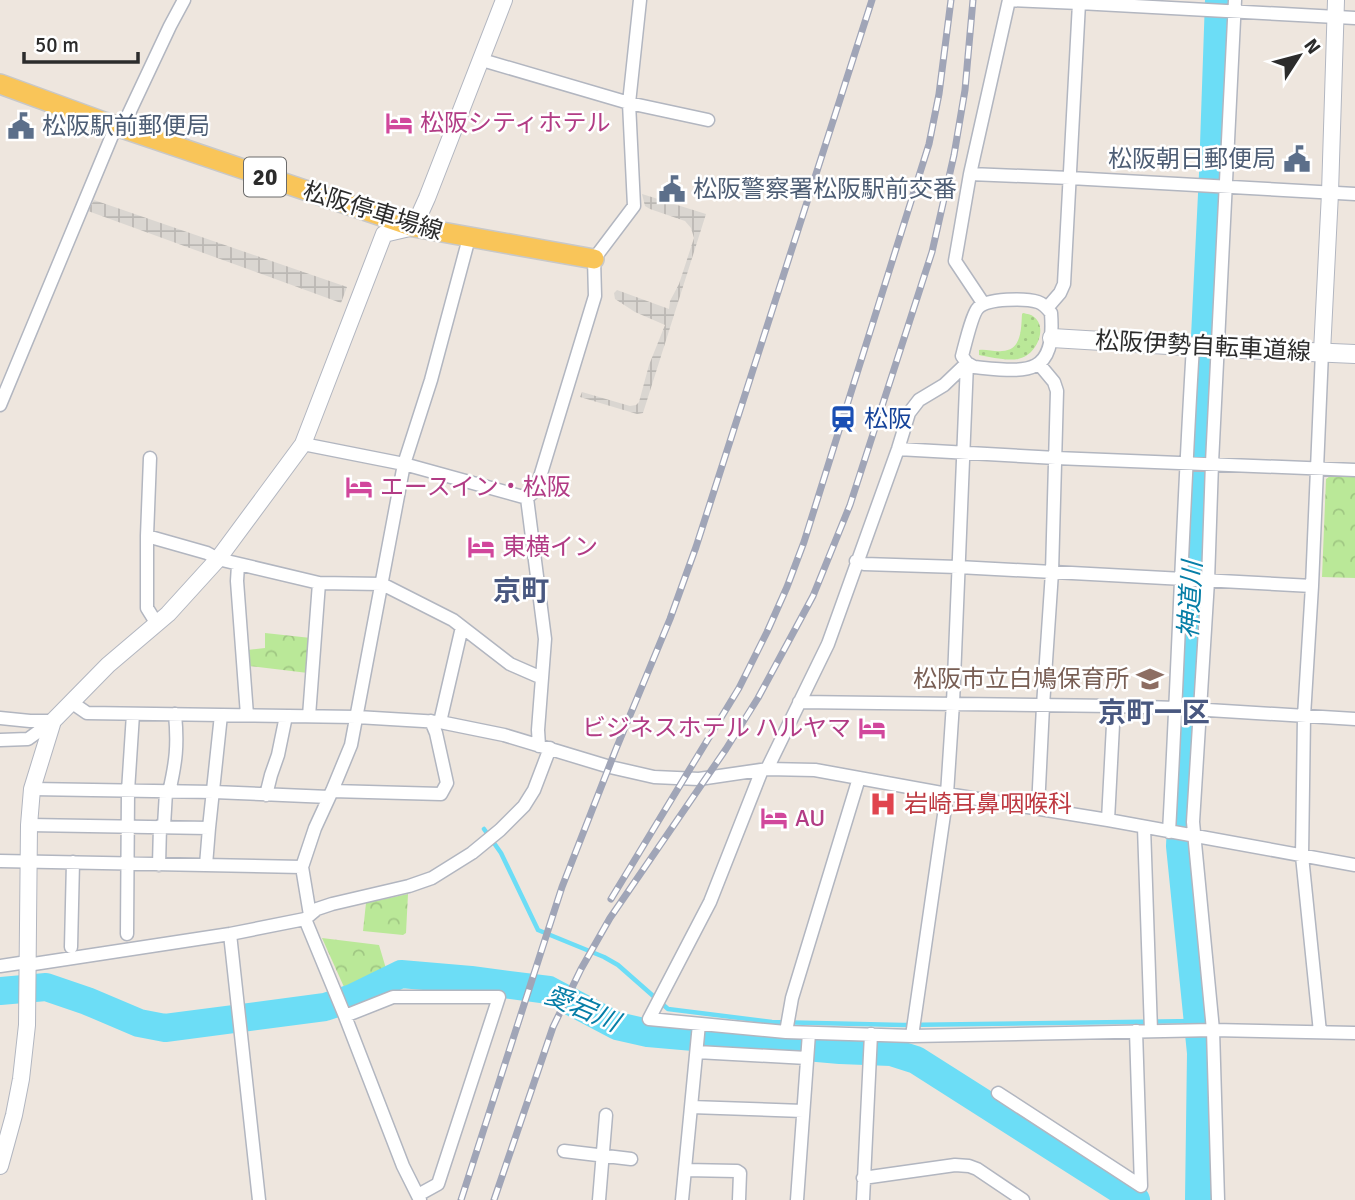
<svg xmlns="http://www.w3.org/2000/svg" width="1355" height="1200" font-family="Signika,'Noto Sans JP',sans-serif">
	<defs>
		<pattern id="grass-dots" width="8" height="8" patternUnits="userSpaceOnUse" patternTransform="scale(1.75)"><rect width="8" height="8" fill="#bae898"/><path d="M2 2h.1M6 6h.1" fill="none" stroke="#a0c783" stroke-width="1.8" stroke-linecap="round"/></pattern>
		<pattern id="park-crowns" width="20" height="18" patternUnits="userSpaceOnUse" patternTransform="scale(1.75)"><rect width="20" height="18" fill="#bae898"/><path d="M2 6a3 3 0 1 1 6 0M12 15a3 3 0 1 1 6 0" fill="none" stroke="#a0c783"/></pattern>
		<pattern id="plaza-grid" width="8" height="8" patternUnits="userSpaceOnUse" patternTransform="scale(1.75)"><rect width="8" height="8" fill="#dad6d1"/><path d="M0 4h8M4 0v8" fill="none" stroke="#bbb8b4"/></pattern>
	</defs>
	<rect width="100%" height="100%" fill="#eee6de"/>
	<!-- grass -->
	<path fill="url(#grass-dots)" d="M1023,313C1027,314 1031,314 1034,317C1048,327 1037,356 1018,359C1006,361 991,357 979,355V350C987,349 994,352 1002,351C1022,350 1021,329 1022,314Z"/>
	<!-- park -->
	<path fill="url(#park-crowns)" d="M1333,474L1355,475V578L1322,577L1326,479Z
		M265,633L311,638L308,673L249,666L247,650L265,648Z
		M408,894L406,933L403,935L363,931L366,903Z
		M322,938L379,945L387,972L344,987Z"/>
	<!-- plaza -->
	<path fill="url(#plaza-grid)" d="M642,194L706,214L643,413L637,414L580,397L582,392L630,406L636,405L639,402L649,365L665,325L635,312L615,299L614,293L617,290L669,309L670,301L679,284L694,238L691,228L685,221L650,209L645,206Z
		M94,200L347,287L341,303L88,211Z"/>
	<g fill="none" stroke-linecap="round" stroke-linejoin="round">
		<!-- stream -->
		<path stroke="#6cddf6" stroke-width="4.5" d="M484,829L501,853L538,930L604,957L618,965L668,1009L772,1022L903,1025L1197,1021"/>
		<!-- river -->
		<path stroke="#6cddf6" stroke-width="28" d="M0,991L46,987L87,1001L139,1023L165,1028L325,1007L352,998L401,974L471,980L549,990L617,1026L648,1033L840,1050L891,1052L916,1060L1136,1200
			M1199,1200L1201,1053L1180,846L1213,174L1219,0"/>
		<defs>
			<path id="minor" d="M1009,0L1079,3
				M482,60L629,103L708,120
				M122,128L170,26L184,0
				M970,174L1070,178L1355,194
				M983,303L955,261L970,174L1009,0
				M1047,308L1060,293L1064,284L1079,3L1355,18
				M0,405L116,126
				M303,444L404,464L527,498
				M898,449L1056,458L1355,470
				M150,458L147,536V608L157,624
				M147,536L207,553L218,559L319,583L382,584L453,620L510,664L542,678
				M856,561L864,564L958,567L1312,586
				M238,565L237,581L247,715
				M71,702L87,713L357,717L440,722L504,735L610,767L654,777L699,779L767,769L815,770L947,794L1108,820L1355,865
				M799,702L1114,706L1176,708L1355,719
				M309,716L319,583
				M0,718L30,721H52
				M440,722L462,627
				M0,740L28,739L53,721
				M539,746L538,730L545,639L527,498L536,490L595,296L594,259L634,206L629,103L640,0
				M767,769L828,644L898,449L909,413L919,400L944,385L967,363
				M762,770L710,902L649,1019L786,1032L912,1036L1213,1030L1355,1033
				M32,789L214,792L329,797
				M332,791L441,794L447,783L436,733L431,721
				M169,792C176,762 178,745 175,714
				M266,795L271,775L278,755L286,716
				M1038,808L1043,706L1052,572L1057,391L1054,382L1039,364
				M1108,820L1114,706
				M29,825L209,828
				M164,826L166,792
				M1144,827L1151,1031
				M1169,832C1178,670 1183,508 1193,346
				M0,861L302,867
				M159,865L160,826
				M206,865L209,828L221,715
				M310,915L302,867L315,828L332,791L351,745L404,464L431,380L469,238
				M305,919L345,1016L403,1166L420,1200
				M127,934L128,791L133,714
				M230,934L259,1200
				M71,947L73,862
				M27,965L230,934L305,919L317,909L332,904L409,886L432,878L472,853L500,830L524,806L534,790L550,748
				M0,966L27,962
				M345,1016L393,997H499L438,1184L418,1195
				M786,1032L792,998L859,778
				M1320,1032L1302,856L1304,716L1312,586L1322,352
				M912,1036L947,794L953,703L967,363L962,356C965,345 972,314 978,308C987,298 1026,298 1038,302C1044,304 1047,308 1051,313C1056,378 1026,372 974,367L967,363
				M697,1052L807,1058
				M998,1093L1141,1186L1136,1031
				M691,1107L803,1111
				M564,1151L631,1159
				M685,1170L737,1171L740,1173L739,1200
				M863,1178L955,1165L969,1166L977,1169L1023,1200
				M599,1200L606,1115
				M682,1200L699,1024
				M797,1200L809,1033
				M863,1200L871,1034
				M1218,1200L1213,1030L1193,822L1208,581L1212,463L1235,0"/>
			<path id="tertiary" d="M1322,352L1330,193L1336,0
				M0,1166L14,1115L21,1079L27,1025L29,825L32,789L53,721L108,665L168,614L218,559L303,444L384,234L414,227L427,198L504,0"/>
			<path id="secondary" d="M1052,338L1218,348L1355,354"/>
			<path id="primary" d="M0,84L104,122L414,227L594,259"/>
		</defs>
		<!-- minor casing -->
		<use href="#minor" stroke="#b2b6c0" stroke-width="15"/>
		<!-- tertiary casing -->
		<use href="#tertiary" stroke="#b2b6c0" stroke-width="18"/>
		<!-- secondary casing -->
		<use href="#secondary" stroke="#b2b6c0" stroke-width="20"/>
		<!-- primary casing -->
		<use href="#primary" stroke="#c8c8c8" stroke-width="22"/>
		<!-- minor -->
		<use href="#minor" stroke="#fff" stroke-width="12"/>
		<!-- tertiary -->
		<use href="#tertiary" stroke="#fff" stroke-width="16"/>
		<!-- secondary -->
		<use href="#secondary" stroke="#fff" stroke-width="18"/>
		<!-- primary -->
		<use href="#primary" stroke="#f9c559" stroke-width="19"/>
		<defs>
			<path id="rail" d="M611,899L739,688L767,632L787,587L804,542L929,144L939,94L951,0
				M461,1200L562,887L616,749L670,619L696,547L872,0
				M494,1200L553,1027L581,969L610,918L726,749L758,698L813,596L850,505L932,252L954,155L965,90L973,0"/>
		</defs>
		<!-- rail casing -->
		<use href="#rail" stroke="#a0a5b7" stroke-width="7"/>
		<!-- rail -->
		<use href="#rail" stroke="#fff" stroke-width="4.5" stroke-dasharray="13" stroke-linecap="butt"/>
	</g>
	<!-- icons -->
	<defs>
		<symbol id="hotel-bare" viewBox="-9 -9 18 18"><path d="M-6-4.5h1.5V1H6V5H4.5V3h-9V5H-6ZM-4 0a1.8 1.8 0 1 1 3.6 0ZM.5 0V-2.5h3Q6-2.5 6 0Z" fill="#d1479c" stroke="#fff" stroke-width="2.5" paint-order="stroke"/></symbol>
		<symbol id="civic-bare" viewBox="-9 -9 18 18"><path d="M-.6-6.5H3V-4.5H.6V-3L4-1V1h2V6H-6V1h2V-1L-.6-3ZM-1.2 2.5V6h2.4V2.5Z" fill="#5c6f8a" stroke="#fff" stroke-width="2.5" paint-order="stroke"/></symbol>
		<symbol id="station-bare" viewBox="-9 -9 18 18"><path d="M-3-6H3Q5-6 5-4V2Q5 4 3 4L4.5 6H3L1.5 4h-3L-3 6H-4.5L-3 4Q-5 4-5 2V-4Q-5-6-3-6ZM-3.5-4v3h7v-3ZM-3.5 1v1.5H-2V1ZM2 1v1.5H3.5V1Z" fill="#1a4fb4" stroke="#fff" stroke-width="2.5" paint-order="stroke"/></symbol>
		<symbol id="school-bare" viewBox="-9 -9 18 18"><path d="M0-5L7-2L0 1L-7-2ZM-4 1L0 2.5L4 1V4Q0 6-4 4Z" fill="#8d6e63" stroke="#fff" stroke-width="2.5" paint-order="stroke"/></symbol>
		<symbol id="hospital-bare" viewBox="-9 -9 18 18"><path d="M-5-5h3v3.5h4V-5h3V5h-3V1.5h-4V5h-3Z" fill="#e0444e" stroke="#fff" stroke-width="2.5" paint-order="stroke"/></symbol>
	</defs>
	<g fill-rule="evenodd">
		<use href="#hotel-bare" x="380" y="104" width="38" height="38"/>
		<use href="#civic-bare" x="2" y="107" width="38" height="38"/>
		<use href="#civic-bare" x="1278" y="140" width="38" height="38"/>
		<use href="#civic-bare" x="653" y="170" width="38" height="38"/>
		<use href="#station-bare" x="824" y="400" width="38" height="38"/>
		<use href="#hotel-bare" x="340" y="468" width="38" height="38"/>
		<use href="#hotel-bare" x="462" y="528" width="38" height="38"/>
		<use href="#school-bare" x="1131" y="660" width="38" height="38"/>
		<use href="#hotel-bare" x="853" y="709" width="38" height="38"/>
		<use href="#hospital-bare" x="864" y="785" width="38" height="38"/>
		<use href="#hotel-bare" x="755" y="799" width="38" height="38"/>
	</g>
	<g text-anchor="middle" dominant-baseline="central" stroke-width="5" stroke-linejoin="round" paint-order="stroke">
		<!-- shield labels -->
		<rect fill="#fff" stroke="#6b6b6b" stroke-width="2" x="244" y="157.5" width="42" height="39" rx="5"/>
		<g font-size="23" font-weight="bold" fill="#2c2c2c">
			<text x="265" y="177">20</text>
		</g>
		<!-- hotel labels -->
		<g font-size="24" fill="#b23c85" stroke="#fff" text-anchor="start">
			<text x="420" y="123">松阪シティホテル</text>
			<text x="380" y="487">エースイン・松阪</text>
			<text x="502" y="547">東横イン</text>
			<text x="851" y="728" text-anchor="end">ビジネスホテル ハルヤマ</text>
			<text x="795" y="818">AU</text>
		</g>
		<!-- service labels -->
		<g font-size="24" fill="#4e5e75" stroke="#fff" text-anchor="start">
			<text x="42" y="126">松阪駅前郵便局</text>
			<text x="1276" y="159" text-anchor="end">松阪朝日郵便局</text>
			<text x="693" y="189">松阪警察署松阪駅前交番</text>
		</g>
		<!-- street labels -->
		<g font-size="24" fill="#2c2c2c" stroke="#fff">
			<text transform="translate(373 211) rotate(17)">松阪停車場線</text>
			<text transform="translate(1203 346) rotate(3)">松阪伊勢自転車道線</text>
		</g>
		<!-- transit labels -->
		<g font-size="24" fill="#164399" stroke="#fff" text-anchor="start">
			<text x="864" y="419">松阪</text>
		</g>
		<!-- education labels -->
		<g font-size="24" fill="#785e54" stroke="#fff" text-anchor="end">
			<text x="1129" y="679">松阪市立白鳩保育所</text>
		</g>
		<!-- health labels -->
		<g font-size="24" fill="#be3a42" stroke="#fff" text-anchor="start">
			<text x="904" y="804">岩崎耳鼻咽喉科</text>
		</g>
		<!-- water labels -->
		<g font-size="26" font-style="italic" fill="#067ea7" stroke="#fff">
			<text transform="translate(1191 600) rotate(-87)">神道川</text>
			<text transform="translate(582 1009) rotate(23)">愛宕川</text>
		</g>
		<!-- quarter labels -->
		<g font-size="28" font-weight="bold" fill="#495880" stroke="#fff">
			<text x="521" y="591">京町</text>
			<text x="1154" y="713">京町一区</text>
		</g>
	</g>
	<!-- north arrow -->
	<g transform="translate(1299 56) rotate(54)" stroke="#ffffff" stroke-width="5" paint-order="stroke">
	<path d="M0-5L12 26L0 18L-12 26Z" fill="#2c2c2c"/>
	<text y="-10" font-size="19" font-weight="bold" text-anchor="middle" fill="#2c2c2c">N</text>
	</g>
	<!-- scale -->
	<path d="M24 52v10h114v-10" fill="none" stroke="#2c2c2c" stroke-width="3.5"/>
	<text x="35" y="52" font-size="21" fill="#2c2c2c" stroke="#ffffff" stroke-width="5" paint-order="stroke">50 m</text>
</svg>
